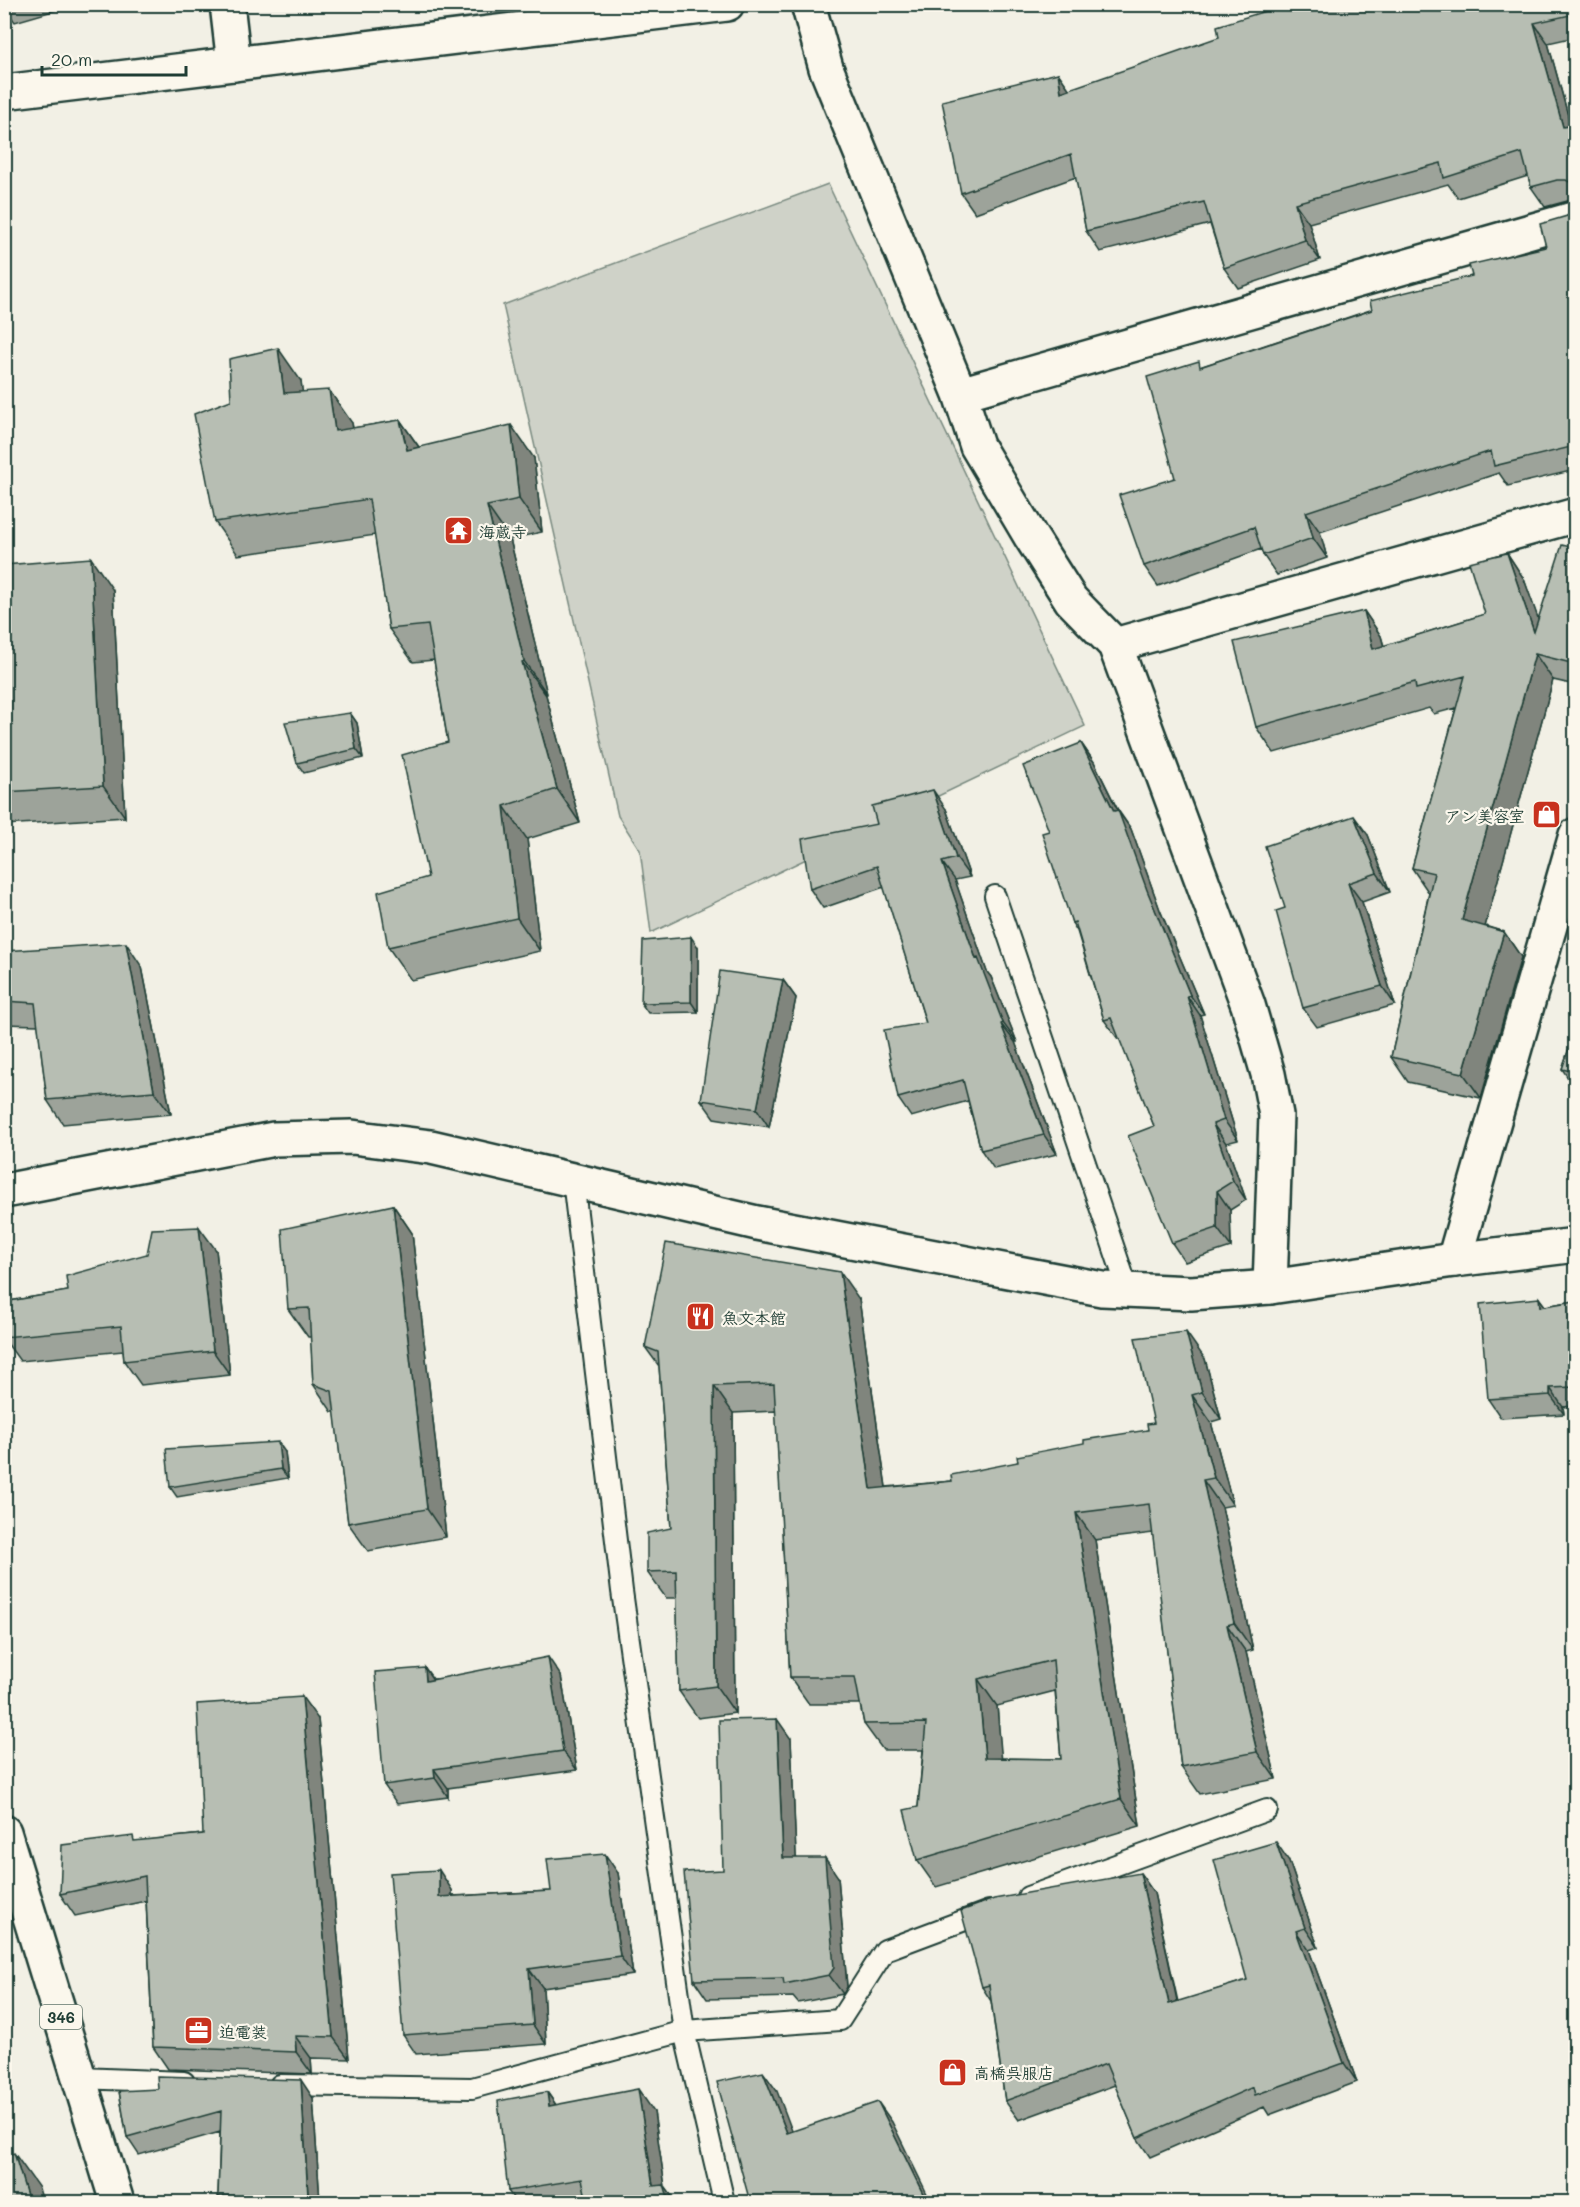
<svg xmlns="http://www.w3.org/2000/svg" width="1580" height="2207" font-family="Mali,'Klee One',sans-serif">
	<rect width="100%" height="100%" fill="#f2f0e5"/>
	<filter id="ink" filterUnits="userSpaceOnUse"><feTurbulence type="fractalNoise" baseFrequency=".0167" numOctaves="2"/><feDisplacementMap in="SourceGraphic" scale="12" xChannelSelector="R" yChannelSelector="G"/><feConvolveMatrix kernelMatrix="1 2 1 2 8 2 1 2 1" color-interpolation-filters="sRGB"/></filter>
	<g filter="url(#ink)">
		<!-- green -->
		<path fill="#cfd2c8" stroke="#77887e" stroke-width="1.5" d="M828,184L1085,726L651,933L640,850L618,816L503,305Z"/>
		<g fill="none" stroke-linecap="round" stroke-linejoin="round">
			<defs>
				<path id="service" d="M995,896L1128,1290
					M573,1180L622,1591L684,2031L724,2202
					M1028,1897L1267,1810
					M79,2078L184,2082
					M280,2085L472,2088L684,2031L840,2020L885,1950L989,1911"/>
				<path id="minor" d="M227,4L234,64
					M808,4L826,68L960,394L977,446L1031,537L1071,600L1115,645L1248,1005L1268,1074L1276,1115L1270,1287
					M960,394L1576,218
					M1115,645L1576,515
					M1454,1260L1576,835"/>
				<path id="tertiary" d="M4,92L727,4
					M4,1191L274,1139L352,1137L431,1147L757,1223L1102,1289L1191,1293L1270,1287L1454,1260L1576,1245"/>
				<path id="trunk" d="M4,1832L117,2202"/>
			</defs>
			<!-- service casing -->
			<use href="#service" stroke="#1f3d34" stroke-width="24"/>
			<!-- minor casing -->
			<use href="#minor" stroke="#1f3d34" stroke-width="38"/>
			<!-- tertiary casing -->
			<use href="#tertiary" stroke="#1f3d34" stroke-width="38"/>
			<!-- trunk casing -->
			<use href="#trunk" stroke="#1f3d34" stroke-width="38"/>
			<!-- service -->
			<use href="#service" stroke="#fbf7ec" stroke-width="20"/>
			<!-- minor -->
			<use href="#minor" stroke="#fbf7ec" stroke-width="33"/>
			<!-- tertiary -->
			<use href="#tertiary" stroke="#fbf7ec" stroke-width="33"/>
			<!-- trunk -->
			<use href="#trunk" stroke="#fbf7ec" stroke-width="33"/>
		</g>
		<!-- wall -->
		<path fill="#9da39a" stroke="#1f3d34" stroke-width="1.5" fill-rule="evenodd" d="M4,4H77L15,22L4,7Z
			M1575,4V37L1548,43L1571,126L1575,125V200H1571L1545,207L1531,187L1528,176L1458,198L1448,184L1309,223L1320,260L1238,288L1224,268L1210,224L1100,252L1086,231L1076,177L975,213L961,193L1058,73L1069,89Z
			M1575,210V470L1508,486L1499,473L1320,532L1327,558L1277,575L1263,555L1261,549L1158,586L1144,566L1175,478L1202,366L1472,276L1546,247L1567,216Z
			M301,381L302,392L352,423L353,428L400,420L419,447L534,458L542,532L510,539L547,694L546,695L580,823L527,839L540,951L411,980L388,947L428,877L448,742L434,660L413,662L389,629L375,535L238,555L215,522Z
			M1575,548V685L1553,680L1485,926L1504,932L1521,957L1481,1098L1408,1082L1391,1057L1429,893L1412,868L1456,708L1434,714L1429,708L1274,753L1256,727L1364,611L1381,636L1384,646L1485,614L1507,553L1524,579L1538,619Z
			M113,590L125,817L5,825L4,726H7Z
			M350,713L357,723L363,758L304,773L297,763Z
			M1081,743L1094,762L1118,810L1131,829L1160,910L1204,1014L1200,1015L1238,1140L1226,1143L1246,1200L1230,1210L1231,1247L1185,1262L1172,1243L1154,1126L1120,1039H1118L1104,1020L1077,931L1072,923L1049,831Z
			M946,809L970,877L955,880L987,972L991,977L1017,1042H1015L1057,1154L994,1169L981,1150L968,1101L911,1117L898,1098L926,1023L884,887L823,908L810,889Z
			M1368,835L1390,892L1362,902L1395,1005L1317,1027L1303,1008L1285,908Z
			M698,947V1012L648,1013L641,1003Z
			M4,951L142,967L171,1114L63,1124L47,1100L38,1025L4,1024Z
			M783,980L796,998L769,1127L714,1118L701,1100Z
			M1575,1031V1088L1562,1069Z
			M393,1205L412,1233L446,1537L368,1551L348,1523L335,1412H332L313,1384L311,1337H308L288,1309Z
			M216,1250L230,1375L141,1385L124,1361L123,1351L20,1361L4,1339V1302L68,1291Z
			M1539,1298L1545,1306L1575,1301V1406L1563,1407L1564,1414L1501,1418L1488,1399Z
			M859,1299L886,1487L952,1481L1018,1462L1148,1430L1205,1359L1221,1419L1211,1422L1233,1505L1222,1507L1253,1650L1246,1652L1276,1779L1200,1794L1181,1767L1153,1533L1095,1540L1140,1826L936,1887L917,1860L918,1807L923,1750H883L864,1724L860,1704H809L790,1677L776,1411L733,1413L735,1713L698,1718L679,1691L677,1598H666L647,1572L671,1528L659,1366L645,1347ZM1055,1691L1061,1759L1001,1758L997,1706Z
			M285,1452L288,1478L177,1497L170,1487Z
			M425,1668L433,1679L561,1676L577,1770L448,1788V1797L397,1804L384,1785Z
			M318,1719L349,2059L311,2058L312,2074L168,2069L153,2047L146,1901L75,1916L60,1894L137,1841L203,1834Z
			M791,1739L796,1858L838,1877L847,1987L843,1994L798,2003L793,1997L707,1999L694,1980L723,1870Z
			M1289,1861L1318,1947L1309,1950L1357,2082L1269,2115L1264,2107L1150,2157L1137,2138L1115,2085L1019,2120L1005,2101L991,2001L982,1987L1140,1873L1154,1893L1178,2002L1247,1980Z
			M618,1873L633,1975L543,1988L546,2044L416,2054L403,2035L452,1890V1896L551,1891Z
			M119,2091L313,2098L320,2202H222L218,2196L220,2132L139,2155L127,2137Z
			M547,2092L556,2105L654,2112L665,2187L676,2202H516L508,2191Z"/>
		<!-- shaded-wall -->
		<path fill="#80857d" stroke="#1f3d34" stroke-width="1.5" d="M1534,23L1548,43L1575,141L1563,127Z
			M1058,73L1072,93L1061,92Z
			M1295,203L1309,223L1320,260L1305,240Z
			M278,348L301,381L307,426L284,393Z
			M329,390L352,423L358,464L335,431Z
			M400,420L423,453L407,450Z
			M511,425L534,458L542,532L519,499Z
			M487,506L510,539L547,694L524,661Z
			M1306,512L1320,532L1327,558L1313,538Z
			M1507,553L1524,579L1552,657L1534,632Z
			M91,558L113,590L125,817L103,786Z
			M1364,611L1381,636L1391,674L1373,649Z
			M1535,654L1553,680L1480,945L1462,920Z
			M522,662L546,695L580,823L557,789Z
			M350,713L357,723L363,758L356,749Z
			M1081,743L1094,762L1118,811L1131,829L1160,910L1204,1014L1190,995L1114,811Z
			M933,790L946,809L970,877L956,858Z
			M504,806L527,839L540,951L517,918Z
			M1354,816L1368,835L1390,892L1377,873Z
			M942,862L955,880L987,972L991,977L1017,1042L1003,1023L976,959Z
			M1348,883L1362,902L1395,1005L1382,986Z
			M1504,932L1521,957L1481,1098L1463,1073Z
			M691,937L698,947V1012L691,1002Z
			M126,943L142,967L171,1114L154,1091Z
			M783,980L796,998L769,1127L757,1109Z
			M1187,996L1200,1015L1238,1140L1224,1120Z
			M1001,1024L1015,1042L1057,1154L1044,1135Z
			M1213,1124L1226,1143L1246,1200L1233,1181Z
			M1217,1191L1230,1210L1231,1247L1217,1228Z
			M393,1205L412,1233L446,1537L427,1509Z
			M199,1227L216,1250L230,1375L213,1351Z
			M840,1272L859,1299L890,1516L871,1489Z
			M1539,1298L1553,1317L1540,1307Z
			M1186,1332L1205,1359L1221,1419L1202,1392Z
			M714,1386L733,1413L735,1713L716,1686Z
			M1550,1388L1563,1407L1564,1414L1550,1395Z
			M1192,1395L1211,1422L1233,1505L1214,1478Z
			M278,1442L285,1452L288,1478L281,1469Z
			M1203,1480L1222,1507L1253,1650L1234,1623Z
			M1076,1513L1095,1540L1140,1826L1121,1799Z
			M1227,1625L1246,1652L1276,1779L1257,1752Z
			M548,1657L561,1676L577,1770L563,1751Z
			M425,1668L438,1687L426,1681Z
			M978,1679L997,1706L1004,1785L985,1758Z
			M302,1697L318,1719L349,2059L333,2037Z
			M777,1719L791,1739L797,1877L783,1858Z
			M434,1769L448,1788V1797L435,1778Z
			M1276,1842L1289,1861L1318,1947L1305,1928Z
			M605,1854L618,1873L633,1975L620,1956Z
			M825,1858L838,1877L847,1987L843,1994L829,1975Z
			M439,1870L452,1890V1916L439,1897Z
			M1140,1873L1154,1893L1182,2024L1169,2004Z
			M1296,1931L1309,1950L1357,2082L1344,2063Z
			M529,1969L543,1988L546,2044L533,2025Z
			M295,2036L311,2058L312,2074L296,2052Z
			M4,2070L8,2084L4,2079Z
			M763,2072L777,2091L800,2152L787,2133Z
			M301,2080L313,2098L320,2202H312L308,2196Z
			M638,2089L654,2112L665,2187L676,2202H669L653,2186Z
			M547,2092L563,2115L549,2106Z
			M878,2102L892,2122L931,2202H927Z
			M14,2153L39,2188L43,2202H29Z"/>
		<!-- building -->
		<path fill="#b7beb3" stroke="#1f3d34" stroke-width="1.5" fill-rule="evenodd" d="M1288,4H1575V14L1534,23L1563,127L1575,125V185L1566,180H1557L1531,187L1522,153L1444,178L1441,163L1295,203L1305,240L1224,268L1204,202L1086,231L1071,154L961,193L942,101L1058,73L1061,92L1219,37L1217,26Z
			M1575,210V446L1494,466L1491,451L1306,512L1313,538L1263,555L1254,527L1144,566L1119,495L1175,478L1147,377L1199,361L1200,367L1372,310L1370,301L1472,276L1469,265L1546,247L1540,224L1567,216Z
			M278,348L284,393L329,390L335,431L400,420L407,450L511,425L519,499L487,506L524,661L522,662L557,789L504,806L517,918L388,947L378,892L428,877L402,755L448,742L428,625L389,629L369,499L215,522L194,414L231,400L229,359Z
			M1562,545L1575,548V664L1535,654L1462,920L1504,932L1463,1073L1391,1057L1434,873L1412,868L1465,676L1416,689L1415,682L1256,727L1234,642L1364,611L1373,649L1485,614L1469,562L1507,553L1534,632Z
			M91,558L103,786L4,792V726H7L4,686V565Z
			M350,713L356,749L297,763L285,722Z
			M1081,743L1114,811L1118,810L1147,890L1190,995L1187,996L1224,1120L1213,1124L1233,1181L1217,1191V1228L1172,1243L1128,1136L1154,1126L1111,1018L1104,1020L1075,922L1072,923L1042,833L1049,831L1023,766Z
			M933,790L956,858L942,862L976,959L978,958L1003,1023L1001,1024L1044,1135L981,1150L963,1080L898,1098L884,1030L926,1023L877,866L810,889L802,839L877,824L872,806Z
			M1354,816L1377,873L1348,883L1382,986L1303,1008L1276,911L1285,908L1265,846Z
			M691,937V1002L641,1003L643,941Z
			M126,943L154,1091L47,1100L35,1003L4,1001V951Z
			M720,971L783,980L757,1109L701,1100Z
			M1575,1031V1072L1562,1069Z
			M393,1205L427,1509L348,1523L332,1391L313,1384L309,1308L288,1309L282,1229Z
			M199,1227L213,1351L124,1361L121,1326L4,1337V1302L68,1291L66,1276L147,1254L152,1229Z
			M666,1243L840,1272L871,1489L952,1481L951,1475L1018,1462L1017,1456L1084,1443V1440L1148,1430L1147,1424L1154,1423L1135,1338L1186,1332L1202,1392L1192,1395L1214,1478L1203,1480L1234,1623L1227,1625L1257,1752L1181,1767L1149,1504L1076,1513L1121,1799L917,1860L904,1810L918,1807L926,1723L864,1724L855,1677H790L774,1384L714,1386L716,1686L679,1691L676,1571L647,1572V1533L671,1528L658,1352L645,1347ZM1053,1660L1061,1759L985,1758L978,1679Z
			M1539,1298L1540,1307L1575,1301V1387L1550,1388V1395L1488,1399L1480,1304Z
			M278,1442L281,1469L170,1487L166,1449Z
			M548,1657L563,1751L434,1769L435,1778L384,1785L375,1672L425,1668L426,1681Z
			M302,1697L333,2037L295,2036L296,2052L153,2047L145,1876L60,1894L62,1845L133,1836L134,1841L203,1834L197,1704Z
			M777,1719L783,1858H825L834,1968L829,1975L784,1984L783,1978L694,1980L684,1872L723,1870L719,1720Z
			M1276,1842L1305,1928L1296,1931L1344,2063L1255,2095L1253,2087L1137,2138L1106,2064L1005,2101L989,1985L982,1987L961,1911L994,1899L1140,1873L1169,2004L1247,1980L1214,1860Z
			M605,1854L620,1956L529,1969L533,2025L403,2035L390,1873L439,1870V1897L551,1891L547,1859Z
			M763,2072L787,2133L878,2102L927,2202H750L717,2082Z
			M157,2076L301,2080L308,2196H218L221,2111L127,2137L119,2091L158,2089Z
			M638,2089L653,2186L664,2185L669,2202H587L582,2179L508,2191L498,2101L547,2092L549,2106Z
			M14,2153L29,2202H4V2155Z"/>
	</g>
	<!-- icons -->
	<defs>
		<symbol id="temple-square" viewBox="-11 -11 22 22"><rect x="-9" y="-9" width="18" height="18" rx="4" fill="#c8321e" stroke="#fbf7ec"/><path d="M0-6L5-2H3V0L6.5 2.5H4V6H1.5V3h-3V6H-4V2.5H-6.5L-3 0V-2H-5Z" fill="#fff"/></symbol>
		<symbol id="shop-square" viewBox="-11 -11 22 22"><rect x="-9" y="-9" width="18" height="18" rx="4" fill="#c8321e" stroke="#fbf7ec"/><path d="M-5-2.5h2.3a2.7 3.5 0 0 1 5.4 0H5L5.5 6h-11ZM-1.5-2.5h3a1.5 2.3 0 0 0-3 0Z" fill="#fff"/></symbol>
		<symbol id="restaurant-square" viewBox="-11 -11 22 22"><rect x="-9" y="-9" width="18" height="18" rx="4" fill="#c8321e" stroke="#fbf7ec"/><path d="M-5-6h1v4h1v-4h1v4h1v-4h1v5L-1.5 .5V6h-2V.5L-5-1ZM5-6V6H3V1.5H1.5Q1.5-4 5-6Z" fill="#fff"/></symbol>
		<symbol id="office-square" viewBox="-11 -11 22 22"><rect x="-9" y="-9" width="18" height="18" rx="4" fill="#c8321e" stroke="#fbf7ec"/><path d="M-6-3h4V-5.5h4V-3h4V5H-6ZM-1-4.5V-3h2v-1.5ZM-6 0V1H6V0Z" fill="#fff"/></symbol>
	</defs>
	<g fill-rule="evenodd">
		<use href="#temple-square" x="442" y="514" width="33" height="33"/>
		<use href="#shop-square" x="1530" y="798" width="33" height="33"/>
		<use href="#restaurant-square" x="684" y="1300" width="33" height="33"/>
		<use href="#office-square" x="182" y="2014" width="33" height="33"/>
		<use href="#shop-square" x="936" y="2056" width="33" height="33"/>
	</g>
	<g text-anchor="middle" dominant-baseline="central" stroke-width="4.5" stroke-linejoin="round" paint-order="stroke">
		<!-- shield labels -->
		<rect fill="#fbf7ec" stroke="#61756b" stroke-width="1.5" x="40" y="2005" width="42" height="24" rx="4.5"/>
		<g font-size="15" font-weight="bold" fill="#1f3d34">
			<text x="61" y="2017">346</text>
		</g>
		<!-- poi labels -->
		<g font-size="16" font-weight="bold" fill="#1f3d34" stroke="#fbf7ec" text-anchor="start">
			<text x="479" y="531">海蔵寺</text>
			<text x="1525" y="815" text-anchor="end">アン美容室</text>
			<text x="722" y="1317">魚文本館</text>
			<text x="219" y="2031">迫電装</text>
			<text x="974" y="2072">高橋呉服店</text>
		</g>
	</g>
	<!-- margin -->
	<rect width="1580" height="2207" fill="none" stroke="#fbf7ec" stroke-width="24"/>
	<rect x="12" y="12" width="1556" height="2183" fill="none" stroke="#1f3d34" stroke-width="2" filter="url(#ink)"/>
	<!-- scale -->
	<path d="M42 66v9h144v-9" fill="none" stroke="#1f3d34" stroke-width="3"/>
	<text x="51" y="66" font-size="18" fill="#1f3d34" stroke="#fbf7ec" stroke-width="4.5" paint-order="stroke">20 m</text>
</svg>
